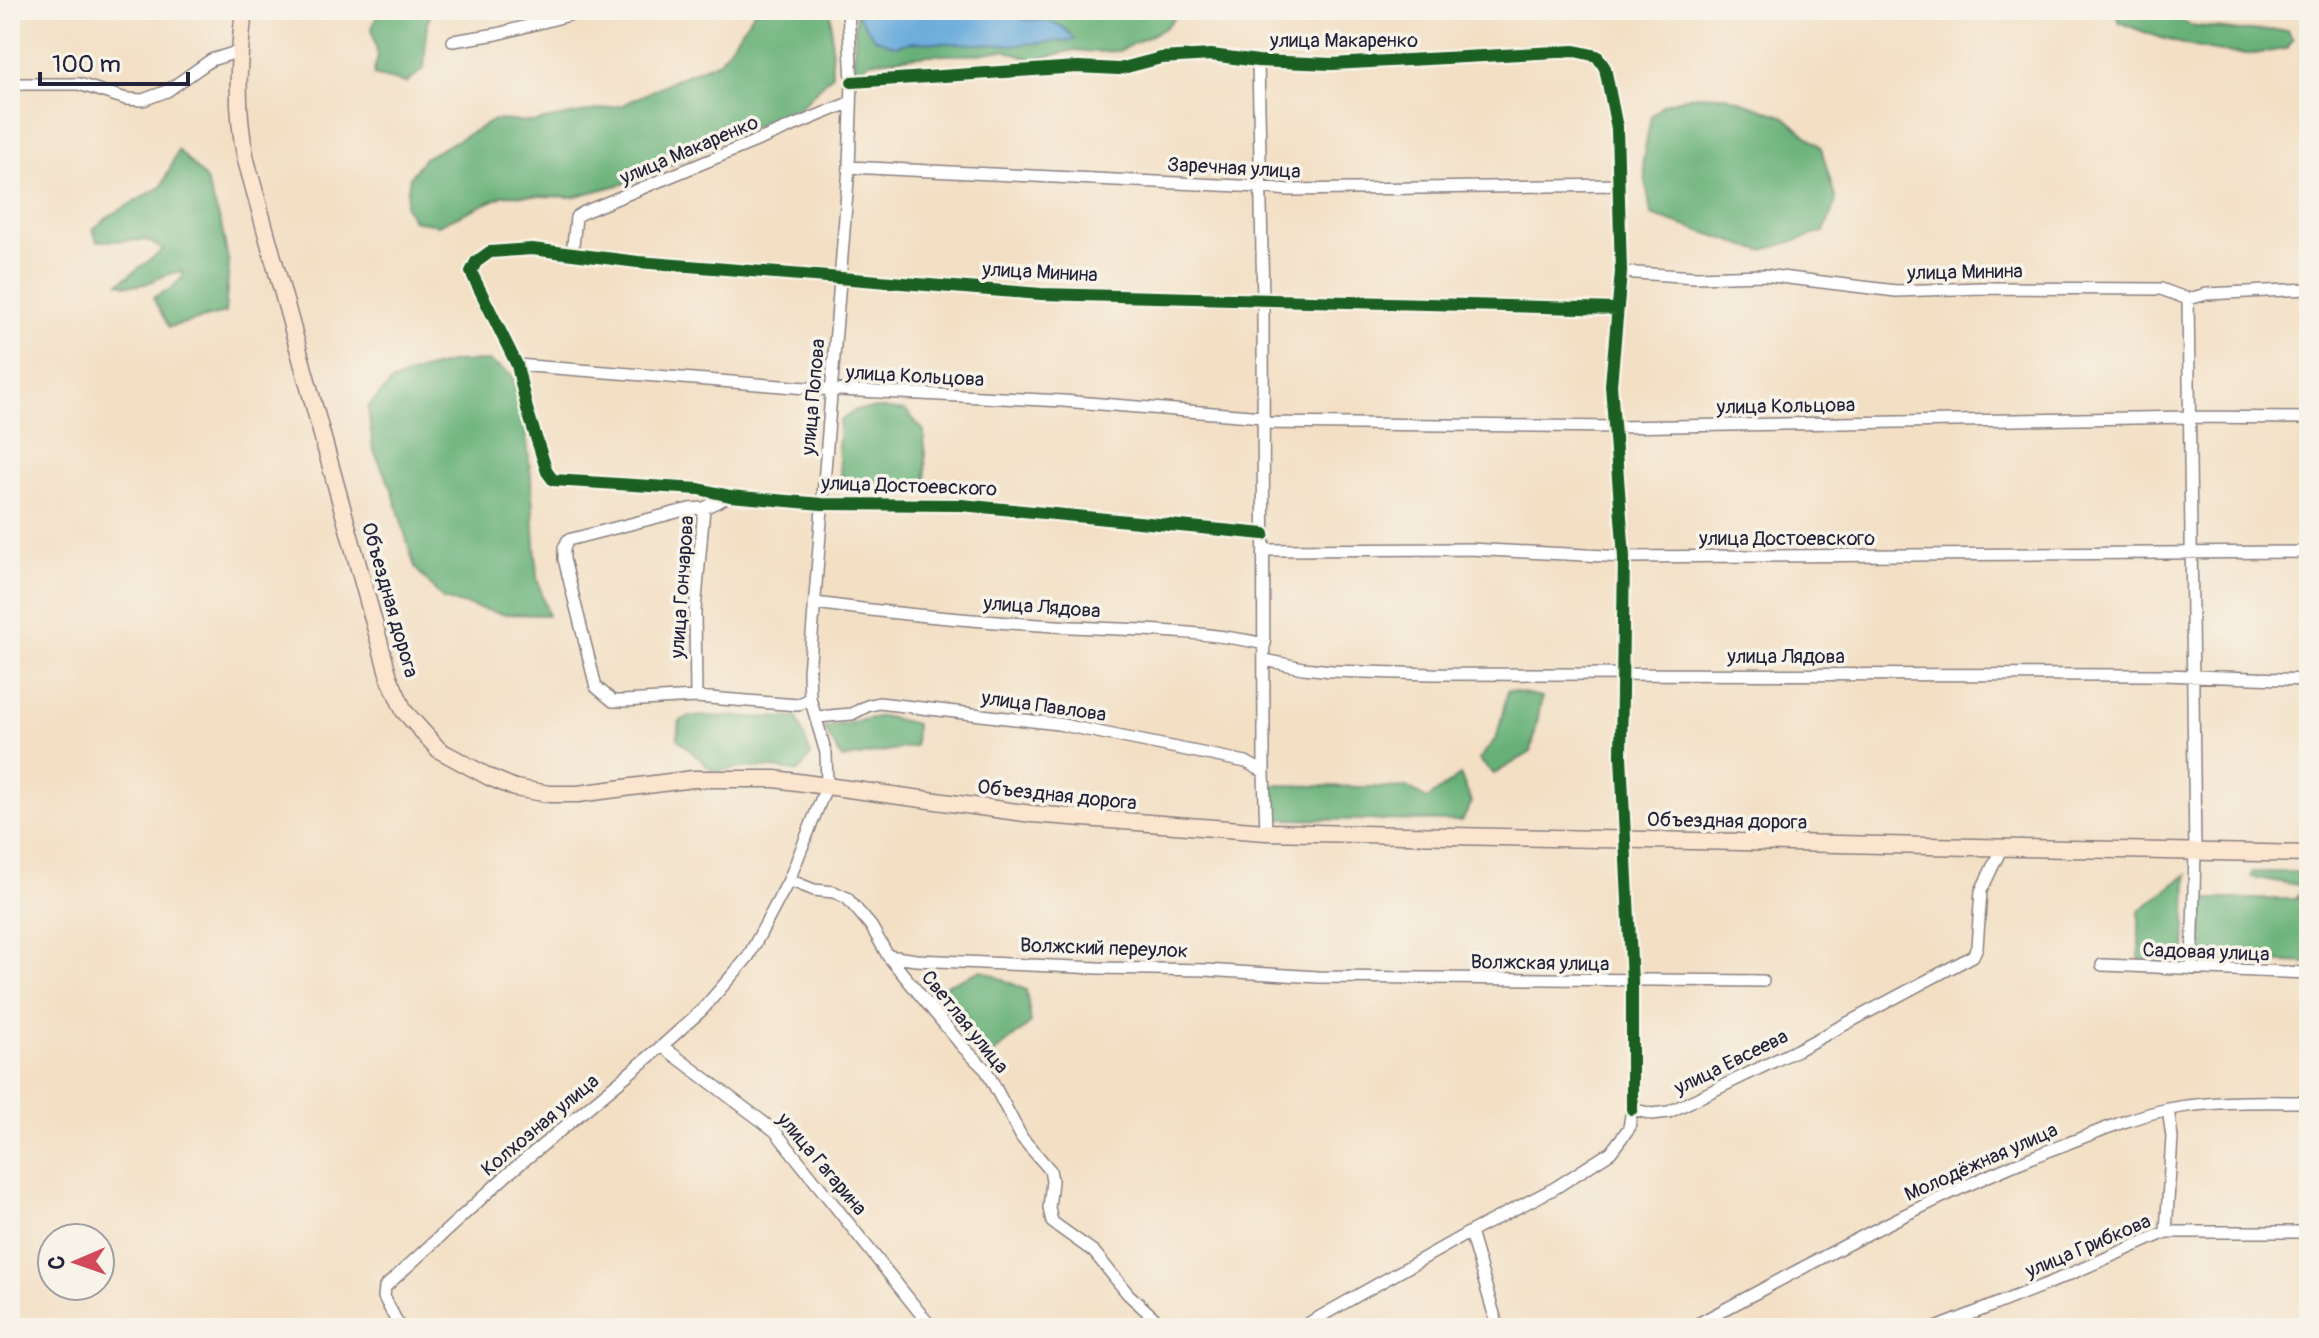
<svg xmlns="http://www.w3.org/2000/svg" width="2319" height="1338" font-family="Pangolin,sans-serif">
	<rect width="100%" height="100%" fill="#f7f3e8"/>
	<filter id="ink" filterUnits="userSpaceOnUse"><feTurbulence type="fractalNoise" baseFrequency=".0125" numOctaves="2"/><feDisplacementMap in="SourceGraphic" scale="16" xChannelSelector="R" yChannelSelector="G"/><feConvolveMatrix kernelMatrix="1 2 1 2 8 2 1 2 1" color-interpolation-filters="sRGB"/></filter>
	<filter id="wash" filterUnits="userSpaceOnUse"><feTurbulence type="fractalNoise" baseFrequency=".006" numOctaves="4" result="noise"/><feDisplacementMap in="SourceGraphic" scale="32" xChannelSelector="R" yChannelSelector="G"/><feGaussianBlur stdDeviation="1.8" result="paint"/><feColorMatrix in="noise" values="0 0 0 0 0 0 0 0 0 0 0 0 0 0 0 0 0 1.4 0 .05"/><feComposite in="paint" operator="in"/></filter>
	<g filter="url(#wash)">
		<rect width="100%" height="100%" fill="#f3dfc4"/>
		<!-- forest -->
		<path fill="#66b077" stroke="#446959" stroke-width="2" d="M379,10H433L427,23L424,69L406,83L373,75L378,56L372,28Z
			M756,10H831L832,75L798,109L723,139L642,179L572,197L505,195L438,225L413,220L405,206L410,177L424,158L494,120L534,122L623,105L674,80L720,61Z
			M856,10H1182L1165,28L1119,51L1095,52L1074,50L1033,60L1004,50L972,55H928L869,62L853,79Z
			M2116,10H2169L2189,25L2240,31L2287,30L2293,39L2287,49C2274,50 2261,54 2249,54C2208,54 2156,38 2119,22Z
			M1697,95L1726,96L1785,117L1821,148L1836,201L1824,232L1761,251L1651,215L1643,160L1651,116L1664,104Z
			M178,150L205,178L221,223L229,265L225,313L169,327L153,298L172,288L183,277L182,271C157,274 148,292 119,283L163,250L147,240L97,241L93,229L111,215L162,186Z
			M489,361L513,376L525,425L531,478L537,578L548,615L502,614L443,599L415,568L392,489L373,449L368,407L393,381L419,371L453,362Z
			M880,408L906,411L924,431L926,484L897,485L841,477L838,447L840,421L856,410Z
			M1508,690L1542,697L1531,752L1494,774L1479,760L1497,737Z
			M690,716L797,718L811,755L799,772C769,766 744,766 714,772L677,738L679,722Z
			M882,716L916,724L915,746L842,759L824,728Z
			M1460,775L1472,802L1462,821L1273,819V785L1408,788L1427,799Z
			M2253,872H2309V963L2200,959L2204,899H2296L2303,886L2251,877Z
			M2187,874L2185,956L2139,961V911Z
			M982,970L1026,990L1031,1023L983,1062L929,992Z"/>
		<!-- water -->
		<path fill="#67aadb" stroke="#44668b" stroke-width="2" d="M860,10H1006C1029,31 1051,7 1075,40L1013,45L913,42L895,46L874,38L856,13Z"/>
	</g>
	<g filter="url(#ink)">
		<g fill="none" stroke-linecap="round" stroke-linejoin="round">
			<defs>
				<path id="minor" d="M453,41L497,34L588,10
					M1258,61L1263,301L1264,772L1266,832
					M852,82L1078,67L1119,69L1161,58L1211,55L1258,61L1332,64L1575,51L1597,56L1605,68L1617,128L1621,272L1611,385L1624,557L1621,756L1632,982V1109
					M10,84H79L126,99L143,100L167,91L211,60L240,51
					M849,167L1260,187L1288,190L1618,185
					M572,255L576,217L584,212L851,102
					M1621,272L1695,277L1764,275L1896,291L1982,288L2161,289L2188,299L2207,294L2309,289
					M2188,299L2195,852L2192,969
					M517,365L819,389L1063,401L1263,417
					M1263,423L1616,427L2190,417L2309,418
					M704,508L689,509L568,540L564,548V559L596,687L613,701H623L696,697L798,705L810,698
					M1264,534L961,505L822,504L730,496L699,489L553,480L547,472L527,409L517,365L471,272L476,262L490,252L532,249L638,262L1041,294L1617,309
					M1265,550L1469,549L1624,557L2309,552
					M816,603C901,615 986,622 1071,627C1136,630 1202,630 1265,644
					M1265,660L1303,668L1332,671L1432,674L2163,675L2309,680
					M696,697L695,611L704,508L730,496
					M817,717L852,714L867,706L879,703L1058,724L1246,762L1264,772
					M789,880L814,890L834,892L847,898L871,926L888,956L963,1047L986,1070L1022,1138L1050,1170L1052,1181L1049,1208L1052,1222L1094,1252L1128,1294L1165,1328
					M888,956L916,960L1098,968L1205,970L1318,977L1763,981
					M2102,965L2309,973
					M662,1046L775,1131L932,1328
					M1470,1232L1498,1328
					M2166,1232L2172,1137L2168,1109
					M400,1328L384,1297L385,1287L509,1173L662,1046L702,1010L748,957L789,880L827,785L826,753L810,698L809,673L849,167L852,82L848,10
					M1300,1328L1470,1232L1555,1188L1611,1152L1629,1128L1632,1109L1652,1114L1669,1112L1797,1050L1973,956L1977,947L1981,891L2002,847
					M1690,1328C1813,1263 1935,1193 2066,1144C2099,1131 2135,1116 2169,1109C2215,1100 2263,1102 2309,1102
					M1936,1328L2052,1282L2166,1232H2309"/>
				<path id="secondary" d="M244,10C238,63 235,107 246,160L389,677L404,711L439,750L489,777L515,788L549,794H578L693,779H775L1032,814L1266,832L2309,854"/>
			</defs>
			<!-- minor casing -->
			<use href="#minor" stroke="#8a8080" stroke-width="14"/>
			<!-- secondary casing -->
			<use href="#secondary" stroke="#8a8080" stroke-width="19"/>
			<!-- minor -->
			<use href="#minor" stroke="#fff" stroke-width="11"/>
			<!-- secondary -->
			<use href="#secondary" stroke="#fce5cf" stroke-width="16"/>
			<defs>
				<path id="cycleway" d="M852,82L1078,67L1119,69L1161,58L1211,55L1258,61L1332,64L1575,51L1597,56L1605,68L1617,128L1621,272L1611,385L1624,557L1621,756L1632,982V1109
					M1264,534L961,505L822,504L730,496L699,489L553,480L547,472L527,409L517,365L471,272L476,262L490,252L532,249L638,262L1041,294L1617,309"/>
			</defs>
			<!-- cycleway casing -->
			<use href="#cycleway" stroke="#f7f3e8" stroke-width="17"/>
			<!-- cycleway -->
			<use href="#cycleway" stroke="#1b5e20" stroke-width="12"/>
		</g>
	</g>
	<g text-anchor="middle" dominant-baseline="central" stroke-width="7" stroke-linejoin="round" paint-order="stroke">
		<!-- street labels -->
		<g font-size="20" fill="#22223b" stroke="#f7f3e8">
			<text x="1344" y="40">улица Макаренко</text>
			<text transform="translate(689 150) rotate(-23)">улица Макаренко</text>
			<text transform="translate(1234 168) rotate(3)">Заречная улица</text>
			<text transform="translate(1040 272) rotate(3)">улица Минина</text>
			<text transform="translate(1965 272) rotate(-1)">улица Минина</text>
			<text transform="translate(915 376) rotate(3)">улица Кольцова</text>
			<text transform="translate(813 397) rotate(-85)">улица Попова</text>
			<text transform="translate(1786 406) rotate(-1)">улица Кольцова</text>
			<text transform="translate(909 486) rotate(2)">улица Достоевского</text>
			<text x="1787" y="538">улица Достоевского</text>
			<text transform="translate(682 587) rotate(-86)">улица Гончарова</text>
			<text transform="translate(390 600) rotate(74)">Объездная дорога</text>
			<text transform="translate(1042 607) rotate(4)">улица Лядова</text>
			<text x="1786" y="656">улица Лядова</text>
			<text transform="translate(1044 706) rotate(8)">улица Павлова</text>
			<text transform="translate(1057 795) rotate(6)">Объездная дорога</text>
			<text transform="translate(1727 821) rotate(1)">Объездная дорога</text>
			<text transform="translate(1104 948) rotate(2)">Волжский переулок</text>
			<text transform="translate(2206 952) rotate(2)">Садовая улица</text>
			<text transform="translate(1540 963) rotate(1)">Волжская улица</text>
			<text transform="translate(965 1022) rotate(51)">Светлая улица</text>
			<text transform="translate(1731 1062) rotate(-26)">улица Евсеева</text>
			<text transform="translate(540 1125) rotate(-40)">Колхозная улица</text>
			<text transform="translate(1981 1162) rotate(-24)">Молодёжная улица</text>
			<text transform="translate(822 1164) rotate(50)">улица Гагарина</text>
			<text transform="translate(2088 1246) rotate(-23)">улица Грибкова</text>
		</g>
	</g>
	<!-- margin -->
	<rect width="2319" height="1338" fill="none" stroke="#f7f3e8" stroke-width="40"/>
	<!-- north arrow -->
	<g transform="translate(76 1262) rotate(268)"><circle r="38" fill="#f7f3e8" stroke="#a29fa3" stroke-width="2"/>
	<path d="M0-6L14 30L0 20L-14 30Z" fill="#d1495b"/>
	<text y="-12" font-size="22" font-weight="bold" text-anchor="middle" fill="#22223b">С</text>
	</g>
	<!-- scale -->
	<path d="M40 72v12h148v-12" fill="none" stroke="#22223b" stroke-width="4"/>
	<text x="52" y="72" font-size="24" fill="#22223b" stroke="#f7f3e8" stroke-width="6" paint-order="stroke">100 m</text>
</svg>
